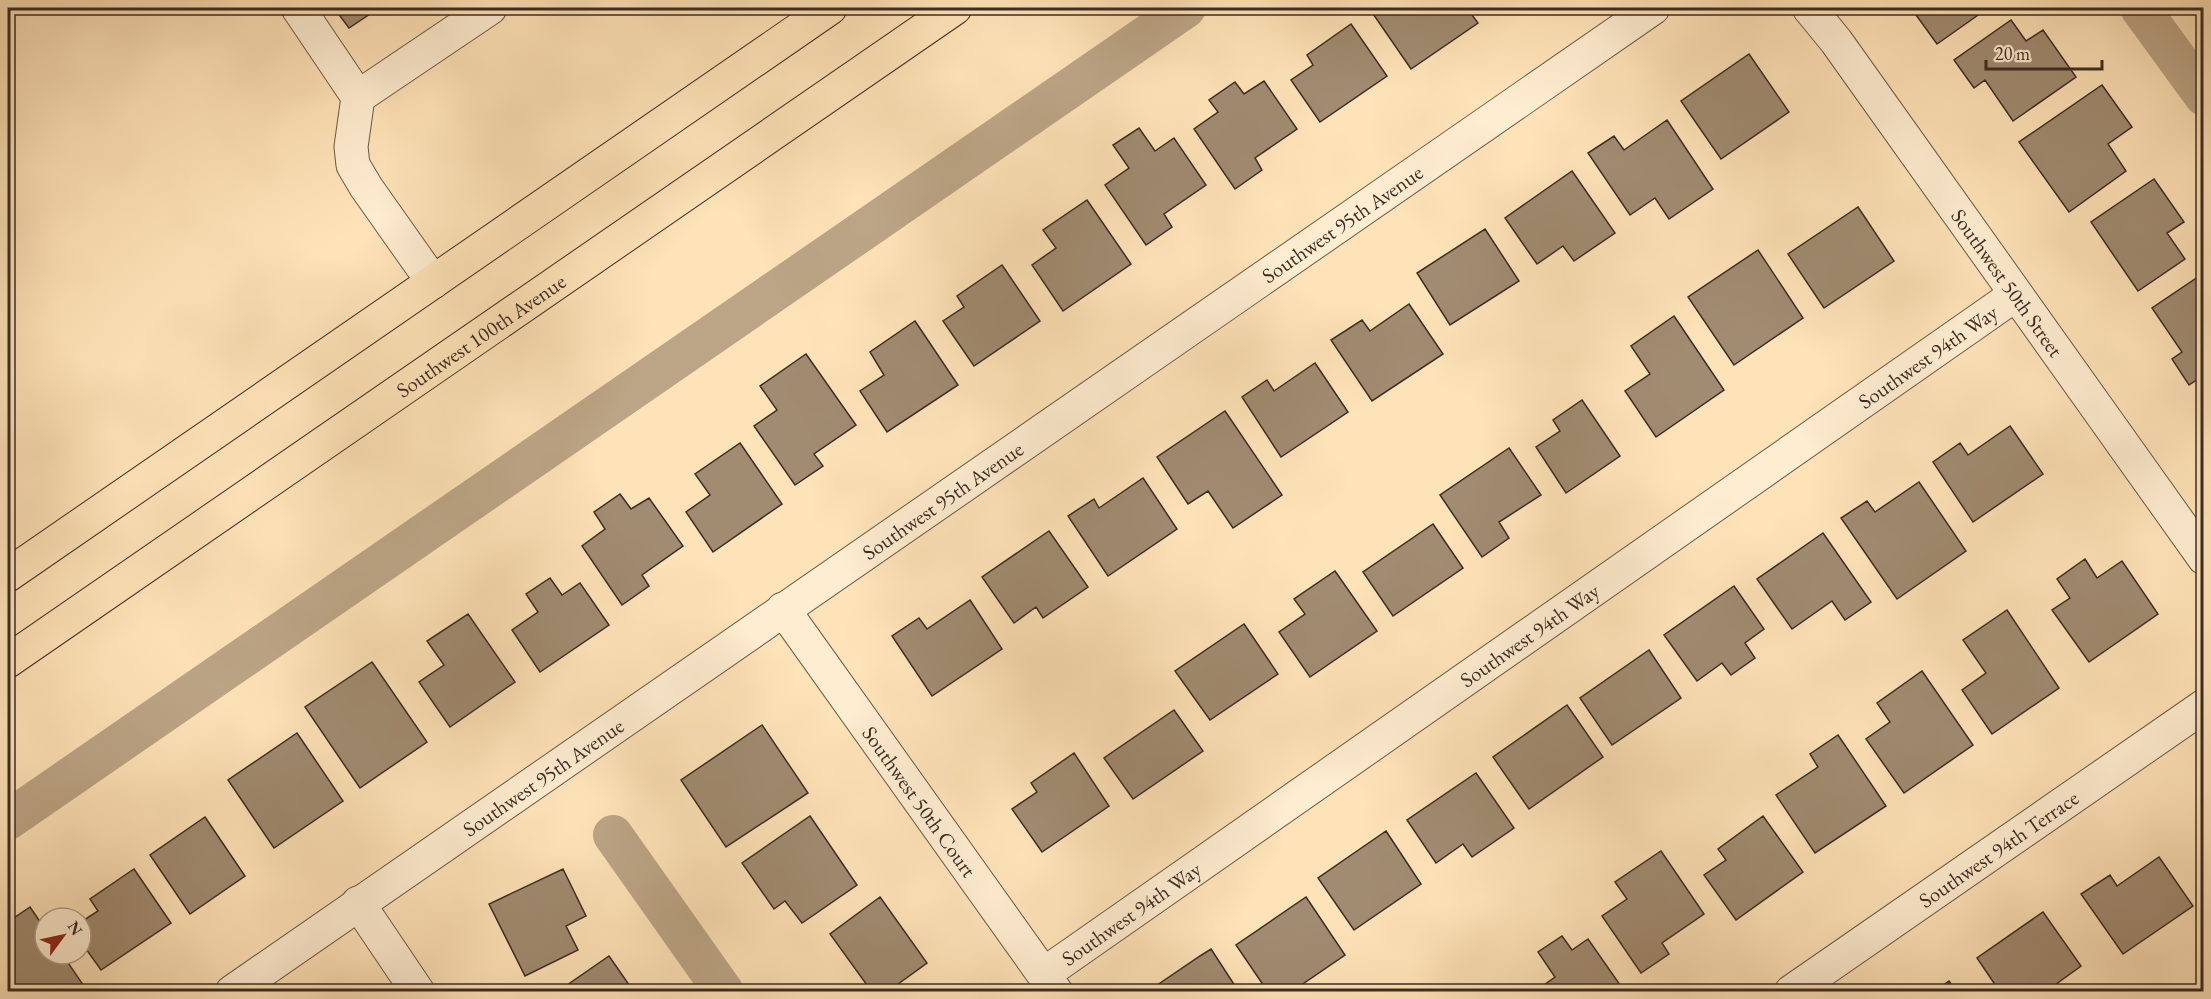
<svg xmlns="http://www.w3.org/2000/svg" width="2211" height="999" font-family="'EB Garamond',serif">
	<rect width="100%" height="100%" fill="#ffe3b8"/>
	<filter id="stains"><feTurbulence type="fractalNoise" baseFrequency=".00333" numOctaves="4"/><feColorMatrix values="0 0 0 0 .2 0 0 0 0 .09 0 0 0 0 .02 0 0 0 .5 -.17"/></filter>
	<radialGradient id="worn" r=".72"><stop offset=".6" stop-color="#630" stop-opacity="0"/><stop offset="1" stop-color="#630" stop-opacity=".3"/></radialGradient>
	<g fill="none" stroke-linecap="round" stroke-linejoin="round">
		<!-- canal -->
		<path stroke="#bca586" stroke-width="40" d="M2140,8L2204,96
			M8,820L1186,8
			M613,835L724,992"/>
	</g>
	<!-- building -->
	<path fill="#a18b71" stroke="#3b2c24" stroke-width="1.5" d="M334,8H379L349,28Z
		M1369,8H1467L1478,23L1411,69Z
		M1911,8H1988L1937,44Z
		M2011,20L2026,41L2043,30L2076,77L2013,121L1985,80L1974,88L1954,60Z
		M1351,24L1387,76L1320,122L1291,80L1313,65L1307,55Z
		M1749,54L1789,112L1721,159L1681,101Z
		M1264,81L1297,129L1255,158L1262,170L1235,189L1194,129L1218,112L1209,100L1235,82L1244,94Z
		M2102,85L2132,127L2108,144L2126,171L2069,212L2019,142Z
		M1667,120L1713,189L1669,219L1655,198L1630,215L1588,153L1614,136L1624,150Z
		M1139,128L1155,151L1174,138L1206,185L1164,214L1172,227L1146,245L1105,185L1129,168L1113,145Z
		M1572,171L1615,233L1574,261L1563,246L1537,264L1505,218Z
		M2154,179L2184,222L2167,233L2185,259L2138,291L2091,222Z
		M1087,200L1131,264L1063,311L1032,265L1056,248L1043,230Z
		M1858,207L1894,261L1824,308L1788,254Z
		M1485,229L1519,281L1450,325L1417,273Z
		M1758,250L1803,318L1734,365L1688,297Z
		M1002,265L1040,321L974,366L943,321L964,307L957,296Z
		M2204,273V375L2189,385L2172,359L2182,352L2152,308Z
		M1409,304L1443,354L1372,401L1331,340L1362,320L1370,331Z
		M1674,316L1724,390L1656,437L1625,391L1650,374L1631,346Z
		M915,321L958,385L887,432L860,391L884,375L870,352Z
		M806,354L856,425L814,454L823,466L795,485L754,426L777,410L760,386Z
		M1315,363L1348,412L1281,457L1242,397L1267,380L1274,391Z
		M1582,400L1620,456L1566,493L1536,447L1560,431L1553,420Z
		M1225,411L1282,495L1233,528L1208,491L1188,504L1157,457Z
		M2010,426L2043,474L1973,522L1933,462L1960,443L1968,455Z
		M740,443L782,504L713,552L686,512L710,495L695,474Z
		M1509,448L1541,495L1499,522L1509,538L1482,557L1440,495Z
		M1143,478L1177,529L1108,576L1068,516L1094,499L1099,508Z
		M1919,482L1966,551L1897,599L1841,518L1867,501L1875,512Z
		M620,494L631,509L649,498L683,546L642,575L649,586L622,605L582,546L605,529L594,512Z
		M1433,524L1463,568L1393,616L1363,572Z
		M1049,531L1088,587L1043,618L1036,607L1014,623L982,577Z
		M1823,533L1871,602L1845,620L1832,601L1792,629L1757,579Z
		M2085,559L2097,578L2122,561L2158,614L2089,662L2052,610L2070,598L2057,579Z
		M1335,571L1377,631L1310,677L1279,632L1305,614L1294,599Z
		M550,578L562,595L580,583L609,625L540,672L512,630L538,612L526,594Z
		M1734,586L1764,629L1745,643L1755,658L1731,675L1722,663L1697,681L1664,635Z
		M970,600L1002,649L932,696L892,636L919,618L927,629Z
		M2007,610L2059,688L1992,734L1962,690L1986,673L1963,640Z
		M468,614L515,682L450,727L419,682L444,665L427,641Z
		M1244,624L1278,674L1210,720L1175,671Z
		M1649,650L1681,698L1612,745L1580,698Z
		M372,662L427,742L360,788L305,707Z
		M1922,671L1973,745L1904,793L1866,739L1890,722L1877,703Z
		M1567,705L1603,757L1529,809L1493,757Z
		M1174,710L1203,751L1133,799L1104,758Z
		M762,725L808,793L726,847L681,780Z
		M297,733L343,801L274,848L228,780Z
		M1838,735L1886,806L1815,853L1776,795L1818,767L1810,754Z
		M1074,753L1109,806L1042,852L1012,809L1037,792L1031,783Z
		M1476,773L1514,828L1472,857L1463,844L1436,863L1407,820Z
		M810,816L857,885L802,923L785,901L774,909L742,863Z
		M1763,816L1803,872L1736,920L1704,875L1726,860L1718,849Z
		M205,817L245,876L190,914L150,855Z
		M1386,831L1421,884L1354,930L1318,878Z
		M1661,851L1704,914L1662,943L1669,954L1641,973L1602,916L1627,899L1615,882Z
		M2159,857L2193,906L2123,954L2081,894L2110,875L2117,886Z
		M134,869L171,923L101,970L81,942V922L98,911L90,899Z
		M563,869L586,916L566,926L578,950L525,976L489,904Z
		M880,897L927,963L887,992H872L830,934Z
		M1306,897L1345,955L1291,992H1268L1236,945Z
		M30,907L45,929V954H62L84,986L77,992H8V922Z
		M2043,912L2081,966L2045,992H2037L2033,986L2026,992H2000L1977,958Z
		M1562,936L1572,950L1588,939L1625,992H1534L1555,977L1538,952Z
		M1211,949L1239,992H1147L1200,956Z
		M609,956L634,992H557Z
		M1949,981L1956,992H1934L1936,990Z"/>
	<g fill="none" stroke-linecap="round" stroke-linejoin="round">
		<defs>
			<g id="minor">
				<path d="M298,8L358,97L351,147L353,165L366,187L433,282"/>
				<path id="s1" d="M1809,8L1836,41L2204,558"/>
				<path d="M358,97L490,8"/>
				<path id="s2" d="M783,609L1056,992"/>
				<path d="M358,903L418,992"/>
				<path id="s3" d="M1044,974L2015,295"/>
				<path id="s4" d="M232,992L1653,8"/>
				<path id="s5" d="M1791,992L2204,706"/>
			</g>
			<g id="major">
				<path d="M8,575L830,8"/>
				<path id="s6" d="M8,661L955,8"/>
			</g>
		</defs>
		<!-- minor casing -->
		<use href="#minor" stroke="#6c5a49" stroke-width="35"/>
		<!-- major casing -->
		<use href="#major" stroke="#3b2c24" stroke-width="35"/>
		<!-- minor -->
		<use href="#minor" stroke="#ffedd1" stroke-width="33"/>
		<!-- major -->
		<use href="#major" stroke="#ffe3b8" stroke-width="33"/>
	</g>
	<g text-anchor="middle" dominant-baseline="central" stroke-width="4.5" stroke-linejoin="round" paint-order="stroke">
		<!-- street labels -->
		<g font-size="21" fill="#3b2c24" stroke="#ffedd1">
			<text stroke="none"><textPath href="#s4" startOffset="1350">Southwest 95th Avenue</textPath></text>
			<text stroke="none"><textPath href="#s1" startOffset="339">Southwest 50th Street</textPath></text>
			<text stroke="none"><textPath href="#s6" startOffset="574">Southwest 100th Avenue</textPath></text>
			<text stroke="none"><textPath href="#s3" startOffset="1078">Southwest 94th Way</textPath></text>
			<text stroke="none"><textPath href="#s4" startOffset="864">Southwest 95th Avenue</textPath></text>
			<text stroke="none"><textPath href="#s3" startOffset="592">Southwest 94th Way</textPath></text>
			<text stroke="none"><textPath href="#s4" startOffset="378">Southwest 95th Avenue</textPath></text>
			<text stroke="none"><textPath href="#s2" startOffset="236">Southwest 50th Court</textPath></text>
			<text stroke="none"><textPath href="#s5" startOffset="252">Southwest 94th Terrace</textPath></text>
			<text stroke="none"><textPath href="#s3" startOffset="106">Southwest 94th Way</textPath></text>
		</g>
	</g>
	<!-- margin -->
	<rect width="2211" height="999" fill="none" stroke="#ffe3b8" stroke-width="30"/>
	<rect x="9" y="9" width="2193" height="981" fill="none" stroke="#3b2c24" stroke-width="3"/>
	<rect x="15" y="15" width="2181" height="969" fill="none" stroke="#3b2c24" stroke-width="1.5"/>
	<!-- north arrow -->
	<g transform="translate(63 936) rotate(57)"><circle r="28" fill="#ffedd1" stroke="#b1a08c" stroke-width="1.5"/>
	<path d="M0-4.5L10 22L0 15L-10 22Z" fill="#8f2418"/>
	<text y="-9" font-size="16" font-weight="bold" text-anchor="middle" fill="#3b2c24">N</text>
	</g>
	<!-- scale -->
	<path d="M1986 60v9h116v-9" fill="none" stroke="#3b2c24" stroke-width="3"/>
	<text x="1995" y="60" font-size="18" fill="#3b2c24" stroke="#ffedd1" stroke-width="4.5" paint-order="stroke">20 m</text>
	<rect width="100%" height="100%" filter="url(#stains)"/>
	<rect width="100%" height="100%" fill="url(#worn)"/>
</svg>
